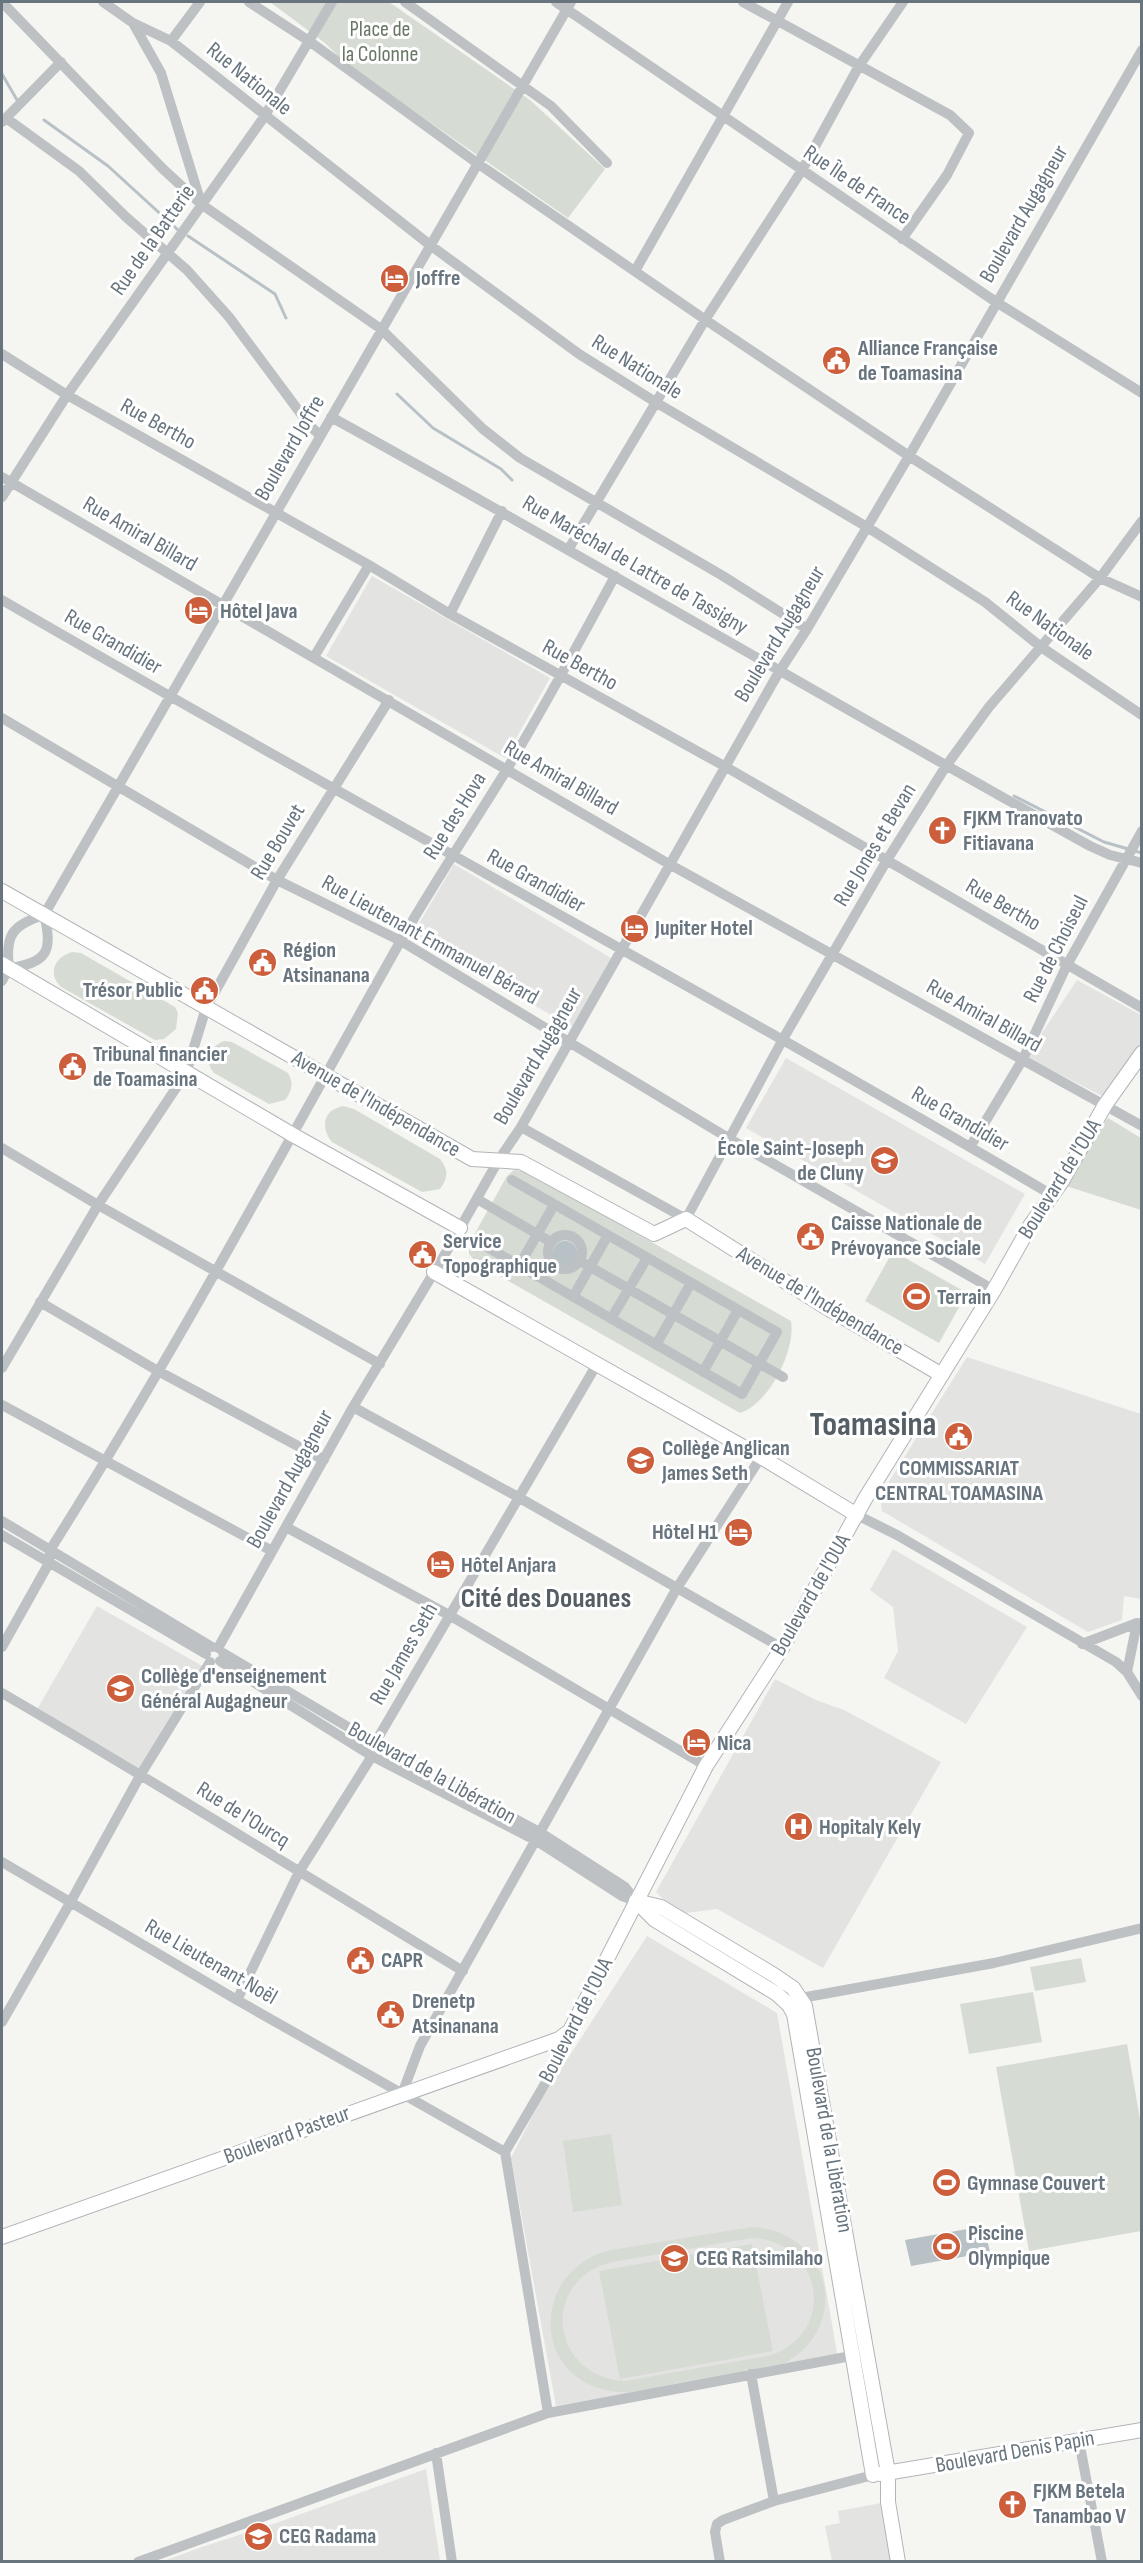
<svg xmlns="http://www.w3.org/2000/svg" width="1143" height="2563" font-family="'Sofia Sans Condensed',sans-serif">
	<rect width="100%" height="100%" fill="#f5f5f2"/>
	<!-- built -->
	<path fill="#e3e4e2" d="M372,576L550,678L505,758L326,656Z
		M454,864L611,958L573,1027L411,937Z
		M1077,980L1141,1015V1060L1110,1100L1026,1057Z
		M786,1058L1025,1194L985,1264L746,1128Z
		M967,1357L1141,1414V1599L1124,1596L1122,1620L1088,1632L882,1511L880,1496Z
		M893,1549L1027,1627L966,1724L884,1678L898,1651L893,1607L870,1590Z
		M97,1606L204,1667L144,1775L36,1711Z
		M775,1679L816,1700L844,1710L941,1762L823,1968L717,1909L678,1914L656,1892Z
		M647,1936L777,2013L838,2358L556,2406L511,2158L539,2103Z
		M426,2469L440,2561H164L199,2548L276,2523Z
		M887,2502L896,2561H832L825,2526L840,2523L838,2511Z"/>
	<!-- green -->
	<path fill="#d6dbd4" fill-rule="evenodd" d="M270,2H389L530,100L605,169L568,218L347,65L325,43Z
		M72,952L81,953L175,1007L178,1013L176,1029L164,1039L155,1040L61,987C47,973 55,957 72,952Z
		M224,1041L232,1042L288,1073C294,1083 292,1091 285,1100L269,1104L214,1073C203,1060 209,1047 224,1041Z
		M343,1106L354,1109L440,1159C449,1170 448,1178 440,1189L422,1192L332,1142C320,1127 323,1110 343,1106Z
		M1108,1118L1141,1138V1210L1060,1184Z
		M514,1170L526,1171L791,1321C796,1350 769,1404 740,1413L477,1263L469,1254V1244L507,1176Z
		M893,1251L967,1293L939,1343L865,1301Z
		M1081,1958L1086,1982L1035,1991L1030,1967Z
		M1033,1992L1042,2042L969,2054L960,2004Z
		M1127,2044L1141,2125V2231L1029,2251L996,2067Z
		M611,2134L622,2205L573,2212L563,2141Z
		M752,2227C829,2231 854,2324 785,2363C751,2370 716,2376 682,2382C657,2387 630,2396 605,2390C529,2372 534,2268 611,2250ZM752,2238C822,2241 838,2331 772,2355L625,2381C550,2377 539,2280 612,2262Z
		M752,2244L773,2351L620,2379L599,2271Z"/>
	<!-- water -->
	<path fill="#b8c1c5" d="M553 1253a12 12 0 1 1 24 0a12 12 0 1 1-24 0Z
		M984,2226L990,2252L911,2266L905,2240Z"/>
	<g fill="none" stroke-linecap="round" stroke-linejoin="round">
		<!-- stream -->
		<path stroke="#b8c1c5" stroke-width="3" d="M2,74L17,100
			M44,120L108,166L178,230
			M188,236L275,294L286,318
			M397,394L433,428L501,469L512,480
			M1014,796L1104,842L1142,853"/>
		<defs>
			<path id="major" d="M2,891L472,1159L521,1162L654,1234L686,1219L824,1306L942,1375
				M2,964L293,1135L460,1228
				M434,1272L761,1457L857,1515
				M636,1901L661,1907L774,1975L793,1988L805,2006L888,2473V2502L898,2562
				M637,1902L655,1920L777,1994L789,2005L794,2014L873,2475
				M2,2237L559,2039L570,2031L706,1766L782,1648L865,1499L994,1290L1030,1226L1062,1181L1105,1105L1142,1053
				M880,2474L1142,2430"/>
		</defs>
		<!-- major casing -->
		<use href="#major" stroke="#b1b5b8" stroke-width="16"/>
		<!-- minor -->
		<path stroke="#bdc1c3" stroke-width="10" d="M2,2L163,169L201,204L381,329L483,429L520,458L723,576L807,629
			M103,2L133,23L171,41L430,245L579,354L657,403L867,527L985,602L1041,647L1142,715
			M249,2L309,41L477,163L716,327L909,456L1100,578L1142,597
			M405,2L551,106L607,163
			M556,2L996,302L1142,393
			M743,2L950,115L969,133L947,175L902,239
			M133,23L161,73L201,203
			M171,41L200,2
			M6,118L79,171L126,217L187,270L229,317L310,426L320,435
			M2,122L61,62
			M635,271L788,2
			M2,354L67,395L369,565L450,614L726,767L1142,1008
			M331,417C586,557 835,705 1090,846L1110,855L1142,863
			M2,477L669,864L1142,1126
			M2,497L67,395L264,117L332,2
			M568,550L705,320L802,170L859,66L903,2
			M2,600C350,802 705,991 1052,1195
			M450,614L502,511
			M314,657L369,565
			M2,718L277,880L401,941L730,1139L994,1290
			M44,915L571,2
			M44,915C54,952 46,963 9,968C5,935 12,925 44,915Z
			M2,981L9,968
			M521,1127L686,1219L783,1039L887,860L946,766L989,707L1100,578L1142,521
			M970,1147L1023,1059L1067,965L1142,831
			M2,1148L98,1205L380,1364
			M477,1199L551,1242
			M548 1252a17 17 0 1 1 34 0a17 17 0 1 1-34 0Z
			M454,1239L498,1161L521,1127L779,672L807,629L909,456L1142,50
			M480,1243L742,1394L777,1332L512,1180
			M580,1261L783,1377
			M519,1266L554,1205
			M573,1297L608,1235
			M40,1302L158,1371L324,1460
			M611,1319L647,1258
			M656,1345L691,1283
			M2,1368L98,1205L186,1073L206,1008L277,880L389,700
			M703,1372L738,1310
			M2,1405L272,1551
			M353,1407L518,1497L782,1648
			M857,1515L897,1535L1116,1662L1127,1672L1142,1696
			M2,1521L212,1647
			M286,1527L449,1615L706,1766
			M2,1535L206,1654
			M1082,1644L1137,1623L1142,1624
			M2,1647L49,1563L50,1550C175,1353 285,1146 400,942C434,883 472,826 507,769C545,706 580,641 615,576
			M218,1648L353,1407L457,1234
			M223,1653L375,1743L541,1833L625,1887L636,1901
			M220,1661L372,1756L537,1841L622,1896L636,1901
			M1127,1672L1137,1623
			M2,1693C157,1783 309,1878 463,1971
			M2,1862L237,2000L505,2152
			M237,2000L299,1872L372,1756L375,1743L597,1364
			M796,2001L801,1998L994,1963L1142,1928
			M2,2022L70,1903L141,1774L210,1662
			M402,2094L420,2046L677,1588L761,1457
			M505,2152L548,2413
			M505,2152L563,2053L570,2031
			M751,2374L774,2501
			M1079,2441L1102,2562
			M436,2453L452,2562
			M138,2562L548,2413L867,2353
			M720,2562L715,2532L717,2524L723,2520L774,2501L873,2475"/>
		<!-- major -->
		<use href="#major" stroke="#fff" stroke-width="14"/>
	</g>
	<!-- icons -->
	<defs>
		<symbol id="hotel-disc" viewBox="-11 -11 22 22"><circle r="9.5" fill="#cc5e3b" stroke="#fff"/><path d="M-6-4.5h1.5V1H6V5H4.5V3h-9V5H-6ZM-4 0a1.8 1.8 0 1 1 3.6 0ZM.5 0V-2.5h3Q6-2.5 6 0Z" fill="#fff"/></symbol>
		<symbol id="civic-disc" viewBox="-11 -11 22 22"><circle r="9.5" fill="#cc5e3b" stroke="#fff"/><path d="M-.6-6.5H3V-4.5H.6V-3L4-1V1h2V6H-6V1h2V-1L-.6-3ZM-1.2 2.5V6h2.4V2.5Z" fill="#fff"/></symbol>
		<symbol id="church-disc" viewBox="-11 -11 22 22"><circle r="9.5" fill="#cc5e3b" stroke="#fff"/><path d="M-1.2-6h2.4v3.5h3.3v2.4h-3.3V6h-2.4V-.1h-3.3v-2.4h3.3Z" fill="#fff"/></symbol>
		<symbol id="school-disc" viewBox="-11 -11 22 22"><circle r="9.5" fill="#cc5e3b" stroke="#fff"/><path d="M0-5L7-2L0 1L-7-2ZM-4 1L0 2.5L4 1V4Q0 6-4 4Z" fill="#fff"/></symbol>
		<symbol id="stadium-disc" viewBox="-11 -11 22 22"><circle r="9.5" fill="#cc5e3b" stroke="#fff"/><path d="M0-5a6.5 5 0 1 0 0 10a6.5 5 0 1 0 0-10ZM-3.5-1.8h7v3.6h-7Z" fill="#fff"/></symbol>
		<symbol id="hospital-disc" viewBox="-11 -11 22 22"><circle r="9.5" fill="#cc5e3b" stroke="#fff"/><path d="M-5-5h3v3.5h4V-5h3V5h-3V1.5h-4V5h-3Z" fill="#fff"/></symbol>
	</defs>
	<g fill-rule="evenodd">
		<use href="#hotel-disc" x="378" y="262" width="33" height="33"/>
		<use href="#civic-disc" x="820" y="344" width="33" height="33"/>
		<use href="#hotel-disc" x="182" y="594" width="33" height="33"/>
		<use href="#church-disc" x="926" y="814" width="33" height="33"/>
		<use href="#hotel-disc" x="618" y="912" width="33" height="33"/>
		<use href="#civic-disc" x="246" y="946" width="33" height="33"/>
		<use href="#civic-disc" x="188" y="974" width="33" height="33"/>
		<use href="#civic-disc" x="56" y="1050" width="33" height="33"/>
		<use href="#school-disc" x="868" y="1144" width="33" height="33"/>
		<use href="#civic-disc" x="794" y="1220" width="33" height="33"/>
		<use href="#civic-disc" x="406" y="1238" width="33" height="33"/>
		<use href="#stadium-disc" x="900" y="1280" width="33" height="33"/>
		<use href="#civic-disc" x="942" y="1420" width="33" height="33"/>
		<use href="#school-disc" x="624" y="1444" width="33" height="33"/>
		<use href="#hotel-disc" x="722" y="1516" width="33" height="33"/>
		<use href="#hotel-disc" x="424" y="1548" width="33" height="33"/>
		<use href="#school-disc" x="104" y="1672" width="33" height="33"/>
		<use href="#hotel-disc" x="680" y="1726" width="33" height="33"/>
		<use href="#hospital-disc" x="782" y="1810" width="33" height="33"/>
		<use href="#civic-disc" x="344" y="1944" width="33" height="33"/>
		<use href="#civic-disc" x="374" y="1998" width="33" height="33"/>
		<use href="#stadium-disc" x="930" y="2166" width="33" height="33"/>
		<use href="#stadium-disc" x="930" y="2230" width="33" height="33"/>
		<use href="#school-disc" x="658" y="2242" width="33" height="33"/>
		<use href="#church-disc" x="996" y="2488" width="33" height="33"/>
		<use href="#school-disc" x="242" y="2520" width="33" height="33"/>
	</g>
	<g text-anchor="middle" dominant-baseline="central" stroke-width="6" stroke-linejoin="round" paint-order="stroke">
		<!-- park labels -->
		<g font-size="22" fill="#697766" stroke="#fff">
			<text x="380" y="29">Place de<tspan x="380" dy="25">la Colonne</tspan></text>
		</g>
		<!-- street labels -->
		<g font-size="22" fill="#68757f" stroke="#fff">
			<text transform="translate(249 79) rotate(39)">Rue Nationale</text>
			<text transform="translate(857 185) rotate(34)">Rue Île de France</text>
			<text transform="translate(1024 214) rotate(-60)">Boulevard Augagneur</text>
			<text transform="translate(153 240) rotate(-55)">Rue de la Batterie</text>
			<text transform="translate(637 367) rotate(32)">Rue Nationale</text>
			<text transform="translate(158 424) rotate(29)">Rue Bertho</text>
			<text transform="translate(290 448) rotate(-60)">Boulevard Joffre</text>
			<text transform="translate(140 534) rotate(30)">Rue Amiral Billard</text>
			<text transform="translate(635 565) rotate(30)">Rue Maréchal de Lattre de Tassigny</text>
			<text transform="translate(1050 626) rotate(36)">Rue Nationale</text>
			<text transform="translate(780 634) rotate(-59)">Boulevard Augagneur</text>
			<text transform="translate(113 642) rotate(30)">Rue Grandidier</text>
			<text transform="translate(580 665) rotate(29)">Rue Bertho</text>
			<text transform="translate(561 778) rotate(30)">Rue Amiral Billard</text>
			<text transform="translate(455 816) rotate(-58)">Rue des Hova</text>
			<text transform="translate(278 842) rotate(-59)">Rue Bouvet</text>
			<text transform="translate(875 845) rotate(-59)">Rue Jones et Bevan</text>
			<text transform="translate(536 881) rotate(29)">Rue Grandidier</text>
			<text transform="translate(1003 905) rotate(30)">Rue Bertho</text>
			<text transform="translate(430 940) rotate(29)">Rue Lieutenant Emmanuel Bérard</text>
			<text transform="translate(1056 949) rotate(-63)">Rue de Choiseul</text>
			<text transform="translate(984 1016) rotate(29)">Rue Amiral Billard</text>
			<text transform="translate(538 1056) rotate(-60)">Boulevard Augagneur</text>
			<text transform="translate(376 1104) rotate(30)">Avenue de l'Indépendance</text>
			<text transform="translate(960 1119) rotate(30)">Rue Grandidier</text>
			<text transform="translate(1060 1179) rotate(-58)">Boulevard de l'OUA</text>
			<text transform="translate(820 1301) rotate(31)">Avenue de l'Indépendance</text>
			<text transform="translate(290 1479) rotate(-61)">Boulevard Augagneur</text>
			<text transform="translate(811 1595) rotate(-60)">Boulevard de l'OUA</text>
			<text transform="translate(404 1654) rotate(-60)">Rue James Seth</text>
			<text transform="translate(432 1773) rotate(29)">Boulevard de la Libération</text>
			<text transform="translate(243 1815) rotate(32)">Rue de l'Ourcq</text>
			<text transform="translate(211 1962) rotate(30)">Rue Lieutenant Noël</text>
			<text transform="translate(576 2020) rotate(-63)">Boulevard de l'OUA</text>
			<text transform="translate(287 2135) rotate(-20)">Boulevard Pasteur</text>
			<text transform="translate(829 2140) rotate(80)">Boulevard de la Libération</text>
			<text transform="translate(1015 2452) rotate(-10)">Boulevard Denis Papin</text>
		</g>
		<!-- poi labels -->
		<g font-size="22" font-weight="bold" fill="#68757f" stroke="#fff" text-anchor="start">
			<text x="416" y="278">Joffre</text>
			<text x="858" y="348">Alliance Française<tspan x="858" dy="25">de Toamasina</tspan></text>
			<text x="220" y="611">Hôtel Java</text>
			<text x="963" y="818">FJKM Tranovato<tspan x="963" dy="25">Fitiavana</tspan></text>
			<text x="655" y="928">Jupiter Hotel</text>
			<text x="283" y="950">Région<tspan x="283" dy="25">Atsinanana</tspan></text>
			<text x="183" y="990" text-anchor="end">Trésor Public</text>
			<text x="93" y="1054">Tribunal financier<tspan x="93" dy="25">de Toamasina</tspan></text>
			<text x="864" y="1148" text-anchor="end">École Saint-Joseph<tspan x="864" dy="25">de Cluny</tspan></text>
			<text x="831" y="1223">Caisse Nationale de<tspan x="831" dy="25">Prévoyance Sociale</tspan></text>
			<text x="443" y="1241">Service<tspan x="443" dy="25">Topographique</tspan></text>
			<text x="937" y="1297">Terrain</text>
			<text x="662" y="1448">Collège Anglican<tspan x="662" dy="25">James Seth</tspan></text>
			<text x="959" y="1468" text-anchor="middle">COMMISSARIAT<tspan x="959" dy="25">CENTRAL TOAMASINA</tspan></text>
			<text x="718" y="1532" text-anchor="end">Hôtel H1</text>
			<text x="461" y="1565">Hôtel Anjara</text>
			<text x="141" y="1676">Collège d'enseignement<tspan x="141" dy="25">Général Augagneur</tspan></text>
			<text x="717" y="1743">Nica</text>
			<text x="819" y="1827">Hopitaly Kely</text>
			<text x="381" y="1960">CAPR</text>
			<text x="412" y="2001">Drenetp<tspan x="412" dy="25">Atsinanana</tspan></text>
			<text x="967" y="2183">Gymnase Couvert</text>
			<text x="968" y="2233">Piscine<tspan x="968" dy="25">Olympique</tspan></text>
			<text x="696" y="2258">CEG Ratsimilaho</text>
			<text x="1033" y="2491">FJKM Betela<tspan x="1033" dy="25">Tanambao V</tspan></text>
			<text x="279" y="2536">CEG Radama</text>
		</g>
		<!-- district labels -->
		<g font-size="28" font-weight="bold" fill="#555e65" stroke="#fff">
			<text x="546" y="1598">Cité des Douanes</text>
		</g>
		<!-- town labels -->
		<g font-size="34" font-weight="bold" fill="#555e65" stroke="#fff">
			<text x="873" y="1424">Toamasina</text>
		</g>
	</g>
	<!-- border -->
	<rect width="1143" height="2563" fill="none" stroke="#68757f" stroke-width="6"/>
</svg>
